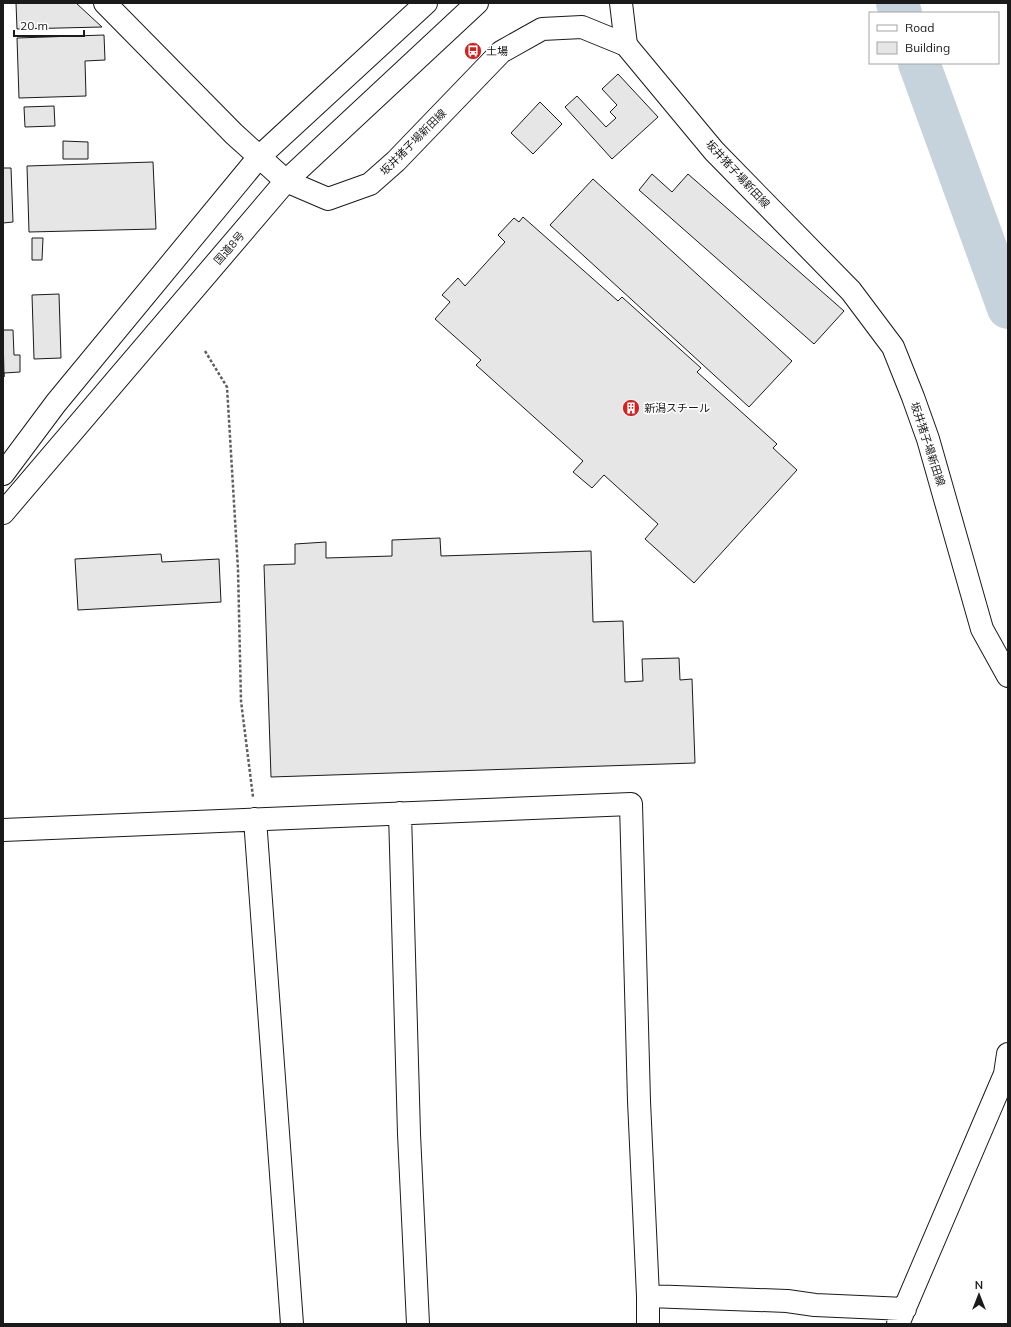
<svg xmlns="http://www.w3.org/2000/svg" width="1011" height="1327" font-family="Mulish,'Noto Sans JP',sans-serif">
	<rect width="100%" height="100%" fill="#fff"/>
	<g fill="none" stroke-linecap="round" stroke-linejoin="round">
		<!-- river -->
		<path stroke="#c6d2dc" stroke-width="42" d="M897,3L901,13
			M919,63L1008,308"/>
	</g>
	<!-- building -->
	<path fill="#e6e6e6" stroke="#1a1a1a" d="M16,3H76L102,27L17,29Z
		M104,35L105,60L85,61L86,96L19,98L17,38Z
		M618,74L658,117L612,159L565,107L577,96L606,127L616,118L610,112L617,105L602,89Z
		M540,102L562,124L533,154L511,133Z
		M54,106L55,126L25,127L24,107Z
		M63,141L88,142V159H63Z
		M153,162L156,229L29,232L27,166Z
		M3,168H11L13,222L3,223Z
		M652,174L672,192L688,174L844,311L814,344L639,190Z
		M593,179L792,361L749,407L550,225Z
		M523,217L618,301L622,297L701,368L697,372L777,444L773,448L797,470L694,583L645,539L658,524L604,475L592,488L573,472L583,461L476,365L481,360L435,319L450,302L442,295L458,278L465,286L505,242L498,235L514,218L519,222Z
		M32,238H43L42,260H32Z
		M59,294L61,358L34,359L32,295Z
		M3,330H13L14,355H20V372L4,373V377Z
		M440,538L441,556L591,551L593,622L623,621L625,682L643,681L642,659L679,658L680,680L692,679L695,763L271,777L264,565L295,564V544L326,542V558L392,556V540Z
		M161,554L162,562L219,559L221,602L78,610L75,559Z"/>
	<g fill="none" stroke-linecap="round" stroke-linejoin="round">
		<defs>
			<path id="minor" d="M105,3L234,134L286,181
				M621,3L626,45
				M400,813L409,1134L418,1324
				M255,819L292,1324
				M3,830L631,804L639,1101L648,1296V1324
				M648,1296L787,1301L815,1305L905,1309
				M898,1324L1005,1074L1008,1054"/>
			<path id="major" d="M286,181L328,199L370,184L396,161L501,52L542,29L582,27L626,45L714,151L851,291L893,347L913,397L928,439L982,629L1008,676"/>
			<path id="highway" d="M3,474L56,403L259,157L426,3
				M3,513L286,181L477,3"/>
		</defs>
		<!-- minor casing -->
		<use href="#minor" stroke="#1a1a1a" stroke-width="24"/>
		<!-- major casing -->
		<use href="#major" stroke="#1a1a1a" stroke-width="24"/>
		<!-- highway casing -->
		<use href="#highway" stroke="#1a1a1a" stroke-width="24"/>
		<!-- path -->
		<path stroke="#5f5f5f" stroke-width="2.5" stroke-dasharray="3 2" stroke-linecap="butt" d="M205,351L227,387L238,569L241,701L253,797"/>
		<!-- minor -->
		<use href="#minor" stroke="#fff" stroke-width="22"/>
		<!-- major -->
		<use href="#major" stroke="#fff" stroke-width="22"/>
		<!-- highway -->
		<use href="#highway" stroke="#fff" stroke-width="22"/>
	</g>
	<!-- icons -->
	<defs>
		<symbol id="bus-disc" viewBox="-11 -11 22 22"><circle r="9.5" fill="#c62828" stroke="#fff"/><path d="M-5-6H5V4H4V6H2V4H-2V6H-4V4H-5ZM-3.5-4V0h7V-4ZM-3.5 1.2v1.5H-2V1.2ZM2 1.2v1.5H3.5V1.2Z" fill="#fff"/></symbol>
		<symbol id="building-disc" viewBox="-11 -11 22 22"><circle r="9.5" fill="#c62828" stroke="#fff"/><path d="M-4-6H4V6H1V3H-1V6H-4ZM-2.5-4.3h1.7v1.8h-1.7ZM.8-4.3h1.7v1.8H.8ZM-2.5-1h1.7V.8h-1.7ZM.8-1h1.7V.8H.8Z" fill="#fff"/></symbol>
	</defs>
	<g fill-rule="evenodd">
		<use href="#bus-disc" x="463" y="41" width="20" height="20"/>
		<use href="#building-disc" x="621" y="398" width="20" height="20"/>
	</g>
	<g text-anchor="middle" dominant-baseline="central" stroke-width="3" stroke-linejoin="round" paint-order="stroke">
		<!-- poi labels -->
		<g font-size="11" fill="#1a1a1a" stroke="#fff" text-anchor="start">
			<text x="486" y="51">土場</text>
			<text x="644" y="408">新潟スチール</text>
		</g>
		<!-- street labels -->
		<g font-size="11" fill="#1a1a1a" stroke="#fff">
			<text transform="translate(413 142) rotate(-45)">坂井猪子場新田線</text>
			<text transform="translate(738 174) rotate(47)">坂井猪子場新田線</text>
			<text transform="translate(229 248) rotate(-49)">国道8号</text>
			<text transform="translate(928 444) rotate(72)">坂井猪子場新田線</text>
		</g>
	</g>
	<!-- border -->
	<rect width="1011" height="1327" fill="none" stroke="#1a1a1a" stroke-width="8"/>
	<!-- legend -->
	<rect x="869" y="12" width="130" height="52" fill="#ffffff" stroke="#a3a3a3"/>
	<rect x="877" y="25" width="20" height="6" fill="#ffffff" stroke="#a3a3a3"/>
	<text x="905" y="32" font-size="12" fill="#1a1a1a">Road</text>
	<rect x="877" y="42" width="20" height="12" fill="#e6e6e6" stroke="#a3a3a3"/>
	<text x="905" y="52" font-size="12" fill="#1a1a1a">Building</text>
	<!-- north arrow -->
	<g transform="translate(979 1295)" stroke="#ffffff" stroke-width="3" paint-order="stroke">
	<path d="M0-3L7 15L0 10L-7 15Z" fill="#1a1a1a"/>
	<text y="-6" font-size="11" font-weight="bold" text-anchor="middle" fill="#1a1a1a">N</text>
	</g>
	<!-- scale -->
	<path d="M14 30v6h70v-6" fill="none" stroke="#1a1a1a" stroke-width="2"/>
	<text x="20" y="30" font-size="12" fill="#1a1a1a" stroke="#ffffff" stroke-width="3" paint-order="stroke">20 m</text>
</svg>
